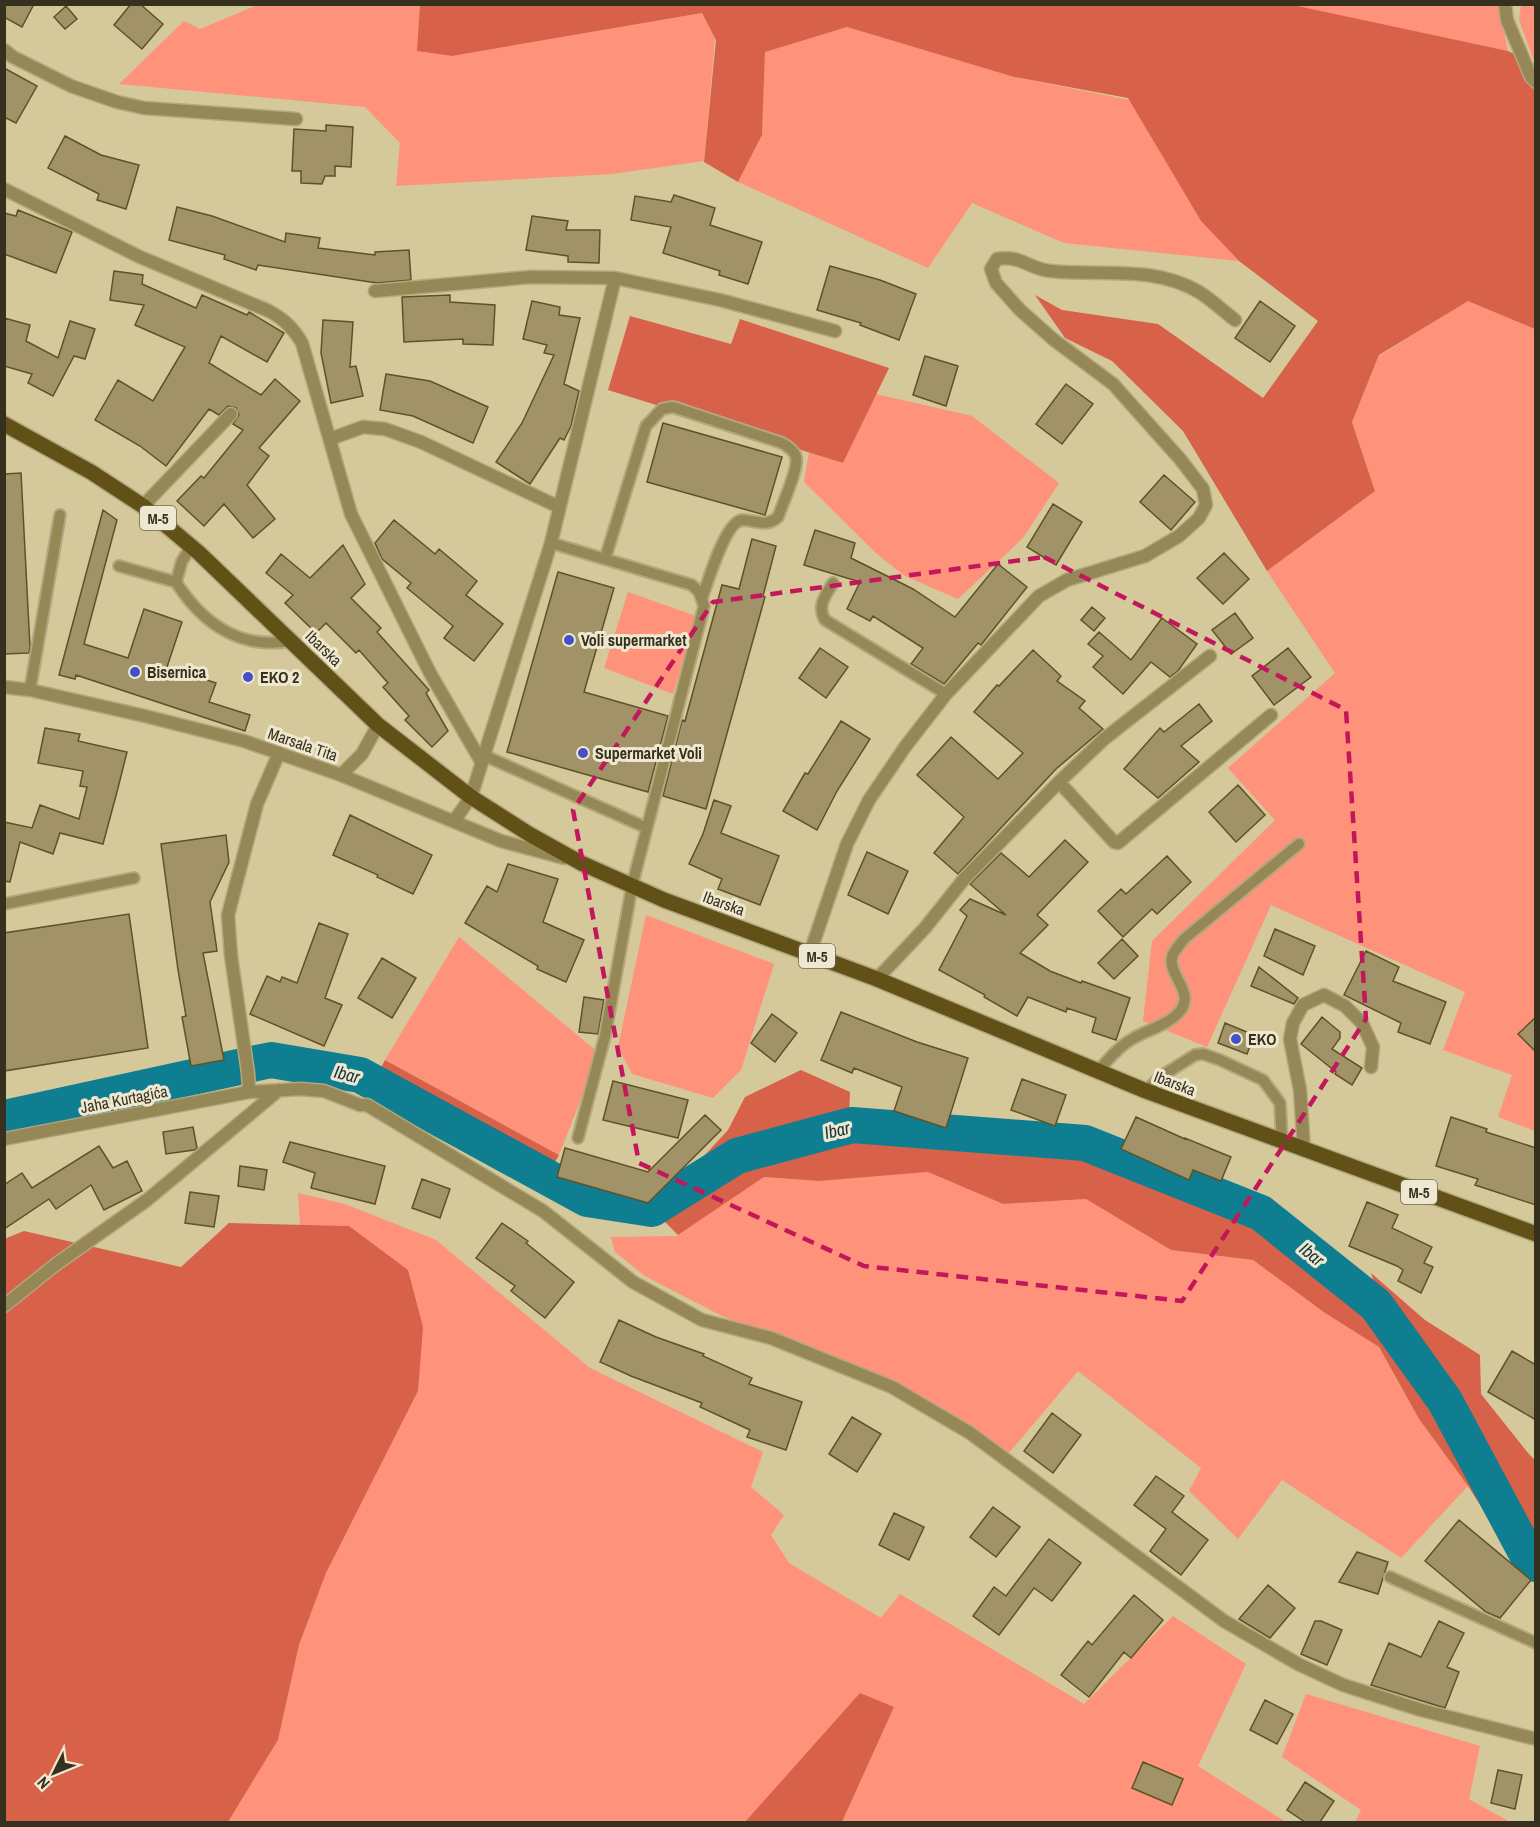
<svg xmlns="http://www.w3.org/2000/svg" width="1540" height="1827" font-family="'Archivo Narrow',sans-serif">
	<rect width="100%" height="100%" fill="#d5c89a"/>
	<!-- green -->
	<path fill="#ff927b" d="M257,5H420L418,51L452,56L702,13L715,38L704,161L612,174L396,186L400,143L365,107L119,84L184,21L200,29Z
		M1288,5H1498L1508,51Z
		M1521,5H1535V64L1519,20Z
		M847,27L1014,77L1130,100L1201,221L1239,261L1064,243L972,203L928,268L738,182L762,135L765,51Z
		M1468,300L1535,329V1131L1498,1117L1512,1075L1443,1050L1465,992L1271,905L1207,1047L1143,1021L1152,941L1275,820L1228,768L1335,673L1267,571L1375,491L1352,422L1379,356Z
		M876,394L972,416L1059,483L1023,538L958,599L905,576L878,555L804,482L809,452L843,463Z
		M628,592L696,616L673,694L604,668Z
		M646,915L774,964L741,1070L713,1098L632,1074L618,1047Z
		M459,937L599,1053L559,1155L385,1060Z
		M928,1172L1003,1204L1086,1199L1171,1250L1253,1260L1325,1313L1379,1347L1419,1419L1468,1486L1401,1558L1282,1480L1238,1539L1189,1491L1201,1468L1078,1371L1009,1453L991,1441L903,1392L720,1315L645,1276L615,1252L611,1237L676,1236L764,1177L819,1181Z
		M298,1193L345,1204L436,1240L590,1368L763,1452L751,1487L784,1515L771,1535L789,1563L881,1618L900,1594L1084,1704L1173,1616L1246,1664L1198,1766L1286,1822H842L894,1707L745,1822H228L278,1740L299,1645L326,1573L418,1391L349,1226L300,1225Z
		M1306,1694L1480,1746L1469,1799L1510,1822H1355L1361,1810L1282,1757Z"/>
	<!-- forest -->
	<path fill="#d76149" d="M1288,4L1508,51L1535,64V329L1468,301L1379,355L1352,422L1375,491L1267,571L1183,431L1112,361L1065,338L1035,295L1062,310L1158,324L1263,398L1318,321L1239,261L1201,221L1128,98L1014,77L847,27L765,52L762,135L738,182L704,162L716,40L702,13L452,56L417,51L420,5Z
		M630,316L731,344L740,319L889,368L843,463L608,390Z
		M385,1060L559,1155L551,1169L378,1073Z
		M801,1070L850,1092L849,1116L737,1146L679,1183L728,1130L745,1097Z
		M854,1132L1081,1150L1252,1223L1365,1311L1437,1413L1511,1553L1468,1486L1419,1419L1379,1347L1325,1313L1253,1260L1171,1250L1086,1199L1003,1204L928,1172L819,1181L764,1177L678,1235L658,1215L743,1165Z
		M229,1223L349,1226L408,1270L423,1327L418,1391L326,1573L299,1645L278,1740L228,1822H5L4,1239L24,1231L181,1267Z
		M1371,1273L1425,1320L1480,1355L1481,1394L1528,1453L1535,1460V1552L1448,1395L1377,1293Z
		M860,1693L894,1707L842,1822H745Z"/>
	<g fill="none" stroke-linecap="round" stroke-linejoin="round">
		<!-- river -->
		<path stroke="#0f7e90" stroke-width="36" d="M4,1118L271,1060L360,1075L587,1199L652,1209L737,1156L852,1125L1085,1143L1261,1213L1376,1305L1445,1401L1530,1560L1536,1564"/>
	</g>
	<!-- building -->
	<path fill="#a19367" stroke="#5e5227" stroke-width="1.5" d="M4,4H34L22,27L4,17Z
		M131,4H140L163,24L142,49L114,25Z
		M66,6L77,19L65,29L54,17Z
		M4,68L37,86L16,123L4,117Z
		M326,125L353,127L351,167L335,166V176H325L322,184L301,183V171H292L294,129L326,131Z
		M65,136L101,155L139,165L126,209L97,200L99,194L48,168Z
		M674,195L715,208L710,225L762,242L748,284L719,275L720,271L663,253L671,227L631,220L635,196L671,202Z
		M177,207L212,216L285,242L286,233L320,238L318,248L375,255V252L409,250L411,280L377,283L258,265L256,270L224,259L225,255L169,240Z
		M18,210L72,232L56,273L4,254V213L16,216Z
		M532,216L568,221L566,230H600L599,263L568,262V256L526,250Z
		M830,266L880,280L916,294L899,340L860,325L861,323L817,310Z
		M114,271L143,275L142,284L196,308L202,295L247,315L249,312L284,333L267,362L221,336L209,363L261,395L275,379L300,401L259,448L269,456L247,485L275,519L253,538L224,504L204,526L177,501L201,476L204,478L243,430L233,424L239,415L236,408L228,406L219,415L209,409L166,466L140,446L95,420L118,380L153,401L185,347L135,325L144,305L110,300Z
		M450,295V302L495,305L493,345L463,344V339L404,342L402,297Z
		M532,301L560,307L559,315L580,318L564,384L579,391L571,426L564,440L560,438L530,484L496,462L522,423L554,355L544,353L547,345L523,339Z
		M1260,301L1295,326L1270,362L1235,338Z
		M4,318L30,325L26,341L58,358L70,321L95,329L85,359L74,356L53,396L28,383L32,374L4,366Z
		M323,320L353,322L350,367L356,366L363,396L331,403L321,353Z
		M925,356L958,366L946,406L913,395Z
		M386,374L430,381L488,407L473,443L413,416L380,410Z
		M1066,384L1093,404L1062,444L1036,424Z
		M663,423L782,457L765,515L647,482Z
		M21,473L30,647L29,653L4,654V474Z
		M1164,475L1195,502L1171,530L1140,502Z
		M1053,504L1082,522L1056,565L1027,547Z
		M103,510L117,520L84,644L128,658L144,609L182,622L167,667L216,683L209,702L250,715L245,731L76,675L75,679L59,675Z
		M394,520L435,554L439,549L477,581L466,595L503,624L474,661L444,638L453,626L407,588L411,583L382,559L375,543Z
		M815,530L855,543L851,558L913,589L955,617L998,564L1027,587L981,645L978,643L944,684L911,664L923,648L873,616L870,621L847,609L860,582L804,565Z
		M752,539L776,546L763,596L765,597L706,809L663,796L682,720L685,721L722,585L739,589Z
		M343,545L365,584L351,598L381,628L377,632L429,690L426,693L448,731L432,747L405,720L409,716L383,687L388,683L359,650L356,653L326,623L316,633L285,603L293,595L266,573L281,554L310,578Z
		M1224,553L1249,579L1223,604L1197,578Z
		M558,572L614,588L584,692L668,716L648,792L507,752Z
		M1092,607L1105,618L1094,631L1081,620Z
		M1235,613L1253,638L1231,654L1212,630Z
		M1162,618L1197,644L1178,671L1170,677L1151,662L1123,694L1093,667L1103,656L1088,644L1099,632L1131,660Z
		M820,648L848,667L826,698L799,678Z
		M1288,648L1311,677L1274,705L1252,676Z
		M1033,650L1061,676L1057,681L1085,701L1079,708L1103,729L1056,769L958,874L934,853L964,817L917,775L951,737L998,779L1023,753L974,712L997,685L999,686Z
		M1199,704L1212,721L1181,746L1199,762L1158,798L1124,769L1160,728L1164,732Z
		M841,721L870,739L837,791L817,830L783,811L805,773L808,774Z
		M45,728L80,734L78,741L127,752L118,788L103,844L60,833L53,854L20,842L10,882L4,881V822L32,828L40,805L79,819L87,787L80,786L83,771L38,763Z
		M1238,785L1265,815L1236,842L1209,812Z
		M714,800L731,806L721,833L779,856L760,905L718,889L722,879L689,864L703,834Z
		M350,815L432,855L413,894L377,877L378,875L333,855Z
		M226,835L229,862L210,902L217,951L203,953L224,1060L191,1066L182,1017L186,1016L178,970L161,844Z
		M1065,840L1088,862L1037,915L1048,925L1020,953L1050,971L1081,983L1082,981L1130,998L1116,1040L1092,1032L1096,1018L1067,1008L1066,1012L1028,997L1017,1016L984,997L985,995L939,970L967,916L960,910L970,899L1006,915L970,884L1001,853L1029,877Z
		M867,852L908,871L888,914L848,895Z
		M1167,856L1191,882L1157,914L1152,909L1123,937L1098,911L1121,889L1126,894Z
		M508,864L558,879L543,922L584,940L566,982L537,969L538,966L465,923L487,886L497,892Z
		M129,914L148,1048L4,1071V933Z
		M319,923L348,934L325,998L342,1005L324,1046L250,1014L267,976L280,982L282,977L297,983Z
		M1275,929L1315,946L1303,975L1264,956Z
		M1122,939L1138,956L1114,979L1098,963Z
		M1366,951L1399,967L1393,981L1446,1002L1430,1044L1398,1032L1401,1023L1344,995Z
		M382,958L416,978L392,1018L358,998Z
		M1259,967L1298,998L1294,1004L1251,986Z
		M584,997L604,1000L598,1034L579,1032Z
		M841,1012L917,1042L968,1058L946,1128L894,1111L902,1087L854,1068L852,1073L821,1060Z
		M772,1014L797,1033L775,1062L751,1043Z
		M1322,1017L1340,1032V1038L1332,1049L1362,1068L1352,1085L1335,1074L1336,1072L1301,1044Z
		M1536,1017V1052L1518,1034Z
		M1225,1023L1254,1035L1247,1054L1218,1043Z
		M1022,1079L1066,1095L1055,1126L1011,1110Z
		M613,1081L688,1100L678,1138L603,1120Z
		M705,1115L721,1130L648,1203L557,1177L565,1148L648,1172Z
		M1136,1117L1185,1139V1138L1231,1157L1221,1181L1193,1170L1189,1180L1121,1149Z
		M1451,1117L1487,1129L1486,1132L1536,1148V1205L1475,1185L1478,1179L1436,1166Z
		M193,1127L197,1148L194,1150L166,1154L163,1132Z
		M290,1142L385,1166L375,1204L311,1188L315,1173L283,1162Z
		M99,1146L113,1168L127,1161L142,1191L104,1210L91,1185L56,1209L49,1199L4,1229V1185L22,1173L32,1188Z
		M240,1166L267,1170L264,1190L238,1186Z
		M422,1179L450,1189L440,1218L412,1208Z
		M190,1192L219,1196L214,1227L185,1223Z
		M1367,1202L1398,1215L1392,1228L1432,1247L1424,1263L1433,1267L1421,1293L1398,1281L1403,1270L1397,1266L1349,1246Z
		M502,1223L528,1241L526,1243L574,1282L545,1318L511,1291L515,1286L476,1258Z
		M619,1320L656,1337L704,1354L703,1356L752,1378L749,1384L802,1402L786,1450L747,1437L750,1430L700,1407L702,1403L631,1376L600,1362Z
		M1512,1351L1536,1365V1420L1488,1392Z
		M1052,1413L1081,1435L1053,1473L1024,1451Z
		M852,1417L881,1434L857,1472L829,1454Z
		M1156,1476L1184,1496L1172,1512L1208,1540L1181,1575L1150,1551L1166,1529L1134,1505Z
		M993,1507L1020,1527L996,1557L970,1537Z
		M894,1513L924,1527L909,1560L879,1545Z
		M1459,1520L1531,1580L1500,1618L1486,1612L1425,1561Z
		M1049,1539L1081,1563L1052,1601L1034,1588L999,1635L973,1616L994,1587L1006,1596Z
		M1357,1552L1388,1562L1378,1594L1339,1582Z
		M1268,1585L1295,1608L1270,1638L1239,1619Z
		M1134,1595L1163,1620L1131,1658L1124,1652L1089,1697L1061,1675L1088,1641L1092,1645Z
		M1315,1621H1321L1342,1630L1327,1665L1301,1654Z
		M1439,1621L1464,1633L1447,1667L1459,1672L1445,1708L1371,1685L1389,1643L1421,1657Z
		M1265,1700L1293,1714L1277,1744L1250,1730Z
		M1143,1762L1183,1779L1172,1805L1132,1788Z
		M1498,1770L1522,1775L1515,1809L1491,1803Z
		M1305,1782L1334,1801L1320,1822H1305L1287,1810Z"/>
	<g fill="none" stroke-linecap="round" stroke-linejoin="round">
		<defs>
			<path id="service" d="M551,543L692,585L699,592L704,606L632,886L605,1036L578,1138
				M191,547L182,561L176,582C202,623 240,650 290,641
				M605,559L646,426L662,409L673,407L782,443C787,446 794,450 796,457C799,468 782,505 778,517C766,528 756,520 742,520C725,522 708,582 702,598
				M119,566L176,582
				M833,583C825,596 817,606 825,620L946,694
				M30,690L60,515
				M483,755L647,828
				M4,904L134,878
				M1098,1071C1108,1060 1118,1047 1132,1039C1147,1030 1169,1025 1180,1011C1196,991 1165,974 1173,954C1176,949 1181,943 1184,939L1299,844
				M1146,1091L1160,1077L1195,1055L1203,1054L1220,1060L1263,1080L1280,1103L1282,1142
				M1390,1577L1536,1643"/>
			<path id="minor" d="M1505,4L1507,20L1531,77L1536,82
				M4,50L13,57L71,86L117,102L144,108L296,119
				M4,189L140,257L269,311C284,319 293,328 302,343L351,514L430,673L482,763
				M375,291L531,277L615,278L720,300L835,331
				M330,439L363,427L385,429L421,442L559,507
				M143,506L231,414
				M341,775L362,754L378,725
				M1059,782L1114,842L1118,843L1271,715
				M454,821L471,797L551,543L615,278
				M810,953L847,844L869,800L905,747L946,694L1039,596L1067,580L1145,556L1179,536L1199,518L1206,505L1203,489L1180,459L1113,384L1054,340L1020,310L996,283L991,269L997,259C1022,255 1029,269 1050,271C1099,276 1154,265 1199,292C1212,300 1223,311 1235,320
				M877,979L925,928L964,879L1059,782L1104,739L1210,656
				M249,1092L248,1073L231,956L228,915L257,804L279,753
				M4,1139L249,1092L301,1089L324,1091L360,1105H367L543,1211L633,1282L702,1320L771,1338L892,1387L970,1433L1224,1621L1298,1664L1343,1685L1421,1710L1536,1739
				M1304,1150L1300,1090L1290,1039L1293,1023L1303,1005L1324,995L1345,1006L1362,1023L1373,1047L1371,1067
				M4,1306L55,1265L147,1200L279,1090"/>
			<path id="tertiary" d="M4,687L30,690L145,716L244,741L341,775L501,841L564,858"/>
			<path id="primary" d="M4,424L91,472L143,506L199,553L378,725L471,797L529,834L581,863L664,900L877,979L1146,1091L1536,1234"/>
		</defs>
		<!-- service casing -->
		<use href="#service" stroke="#b2a77f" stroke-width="14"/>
		<!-- minor casing -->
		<use href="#minor" stroke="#b2a77f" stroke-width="15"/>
		<!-- tertiary casing -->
		<use href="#tertiary" stroke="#b2a77f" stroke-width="15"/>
		<!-- primary casing -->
		<use href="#primary" stroke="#b2a77f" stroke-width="18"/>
		<!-- service -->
		<use href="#service" stroke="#968756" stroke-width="10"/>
		<!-- minor -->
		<use href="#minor" stroke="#968756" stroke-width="12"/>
		<!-- tertiary -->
		<use href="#tertiary" stroke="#968756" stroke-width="12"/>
		<!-- primary -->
		<use href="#primary" stroke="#615116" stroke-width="15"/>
	</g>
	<!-- marked area -->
	<path fill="none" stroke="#c2185b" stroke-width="4.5" stroke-dasharray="12 8" stroke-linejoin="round" d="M1044,557L1346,710L1366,1019L1182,1301L864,1266L639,1163L573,810L713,602Z"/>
	<!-- markers -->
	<g fill="#4450c5" stroke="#efe8d1" stroke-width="2">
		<circle cx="569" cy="640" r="6"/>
		<circle cx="135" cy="672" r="6"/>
		<circle cx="248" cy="677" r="6"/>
		<circle cx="583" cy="753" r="6"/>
		<circle cx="1236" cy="1039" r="6"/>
	</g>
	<g text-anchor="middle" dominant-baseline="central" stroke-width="6" stroke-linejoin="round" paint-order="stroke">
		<!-- shield labels -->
		<g fill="#efe8d1" stroke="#6e6854" stroke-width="1.5">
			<rect x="140" y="506" width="36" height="24" rx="4.5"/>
			<rect x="799" y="944" width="36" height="24" rx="4.5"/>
			<rect x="1401" y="1180" width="36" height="24" rx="4.5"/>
		</g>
		<g font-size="15" font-weight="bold" fill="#36311e">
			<text x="158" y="518">M-5</text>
			<text x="817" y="956">M-5</text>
			<text x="1419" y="1192">M-5</text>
		</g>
		<!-- poi labels -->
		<g font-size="16" font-weight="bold" fill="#36311e" stroke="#efe8d1" text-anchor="start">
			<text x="581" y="640">Voli supermarket</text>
			<text x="147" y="672">Bisernica</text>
			<text x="260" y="677">EKO 2</text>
			<text x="595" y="753">Supermarket Voli</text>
			<text x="1248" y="1039">EKO</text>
		</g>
		<!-- street labels -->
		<g font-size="16" fill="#36311e" stroke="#efe8d1">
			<text transform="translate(324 648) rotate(44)">Ibarska</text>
			<text transform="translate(303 744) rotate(19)">Marsala Tita</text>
			<text transform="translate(724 903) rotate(20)">Ibarska</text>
			<text transform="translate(1175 1083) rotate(21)">Ibarska</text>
			<text transform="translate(124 1099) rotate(-11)">Jaha Kurtagića</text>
		</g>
		<!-- water labels -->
		<g font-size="18" font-style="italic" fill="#18353b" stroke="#efe8d1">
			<text transform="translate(347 1074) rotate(14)">Ibar</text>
			<text transform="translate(837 1130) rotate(-13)">Ibar</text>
			<text transform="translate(1312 1254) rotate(39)">Ibar</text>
		</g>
	</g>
	<!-- border -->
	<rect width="1540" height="1827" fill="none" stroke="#36311e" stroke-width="12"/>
	<!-- north arrow -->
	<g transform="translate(54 1773) rotate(227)" stroke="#efe8d1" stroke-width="4.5" paint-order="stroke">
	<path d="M0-4.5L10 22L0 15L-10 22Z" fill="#36311e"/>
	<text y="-9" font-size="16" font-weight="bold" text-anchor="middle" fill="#36311e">N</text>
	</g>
</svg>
